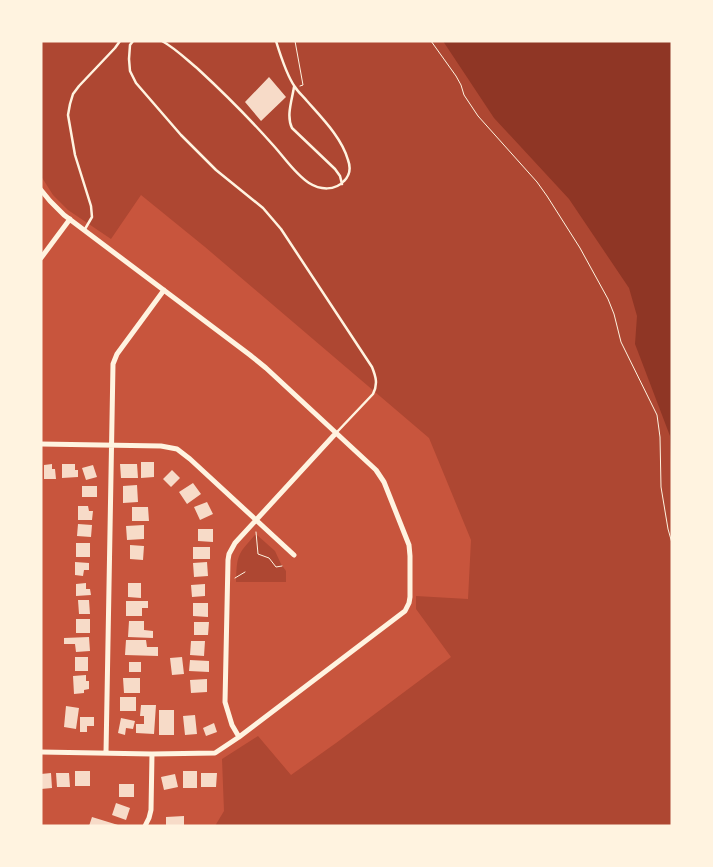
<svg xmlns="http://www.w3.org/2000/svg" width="713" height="867" font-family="Roboto,sans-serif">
	<rect width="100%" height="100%" fill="#c8553d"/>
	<!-- green -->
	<path fill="#ae4732" d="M41,41H672V826H215L224,811L222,759L258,736L291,775L336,743L451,657L416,609V596L468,599L471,540L429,438L205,247L141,195L111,239L68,210L53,195L41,176Z
		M255,535H257L275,551L281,564L286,571V582H236C237,555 237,555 255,535Z"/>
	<!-- water -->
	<path fill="#8f3625" d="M443,41H672V489L670,436L635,344L637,316L629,288L569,199L494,118Z"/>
	<!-- building -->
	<path fill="#f7dbc8" d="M269,77L286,97L261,121L245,102Z
		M141,462H154V477L141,478Z
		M52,464V469H55L56,479H44V465Z
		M62,464H75V470H78V477L62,478Z
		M120,464H137L138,478H121Z
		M93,465L97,477L86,480L82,468Z
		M172,470L180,478L171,487L163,479Z
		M193,483L201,494L187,504L179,492Z
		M137,485L138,502L123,503V486Z
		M82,486H97V497H82Z
		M207,502L213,514L200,520L194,507Z
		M78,506H88L89,511H93L92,520H78Z
		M132,507H148L149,521H132Z
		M78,524L92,525L91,537L77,536Z
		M144,525V539L127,540L126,526Z
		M198,529H213V542L198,541Z
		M76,543H90V557H76Z
		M130,545L144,546L143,560L130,559Z
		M193,547H210V559H193Z
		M75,562L89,563V570H84L83,576L75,575Z
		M207,562L208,576L194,577L193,563Z
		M86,583V589H90L91,595L76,596V584Z
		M128,583H141V598L128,597Z
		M205,584V596L192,597L191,585Z
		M78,600H89L90,614H79Z
		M126,601H148V608H142V616H126Z
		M193,603H208V617L193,616Z
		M76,619H90V633H76Z
		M129,621H144V630L153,631V638L128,637Z
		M194,622H209L208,635H194Z
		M89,637L90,651L76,652L75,644H64V638Z
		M126,640H146L147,647H158V656L125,655Z
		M191,641H205L204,656L190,655Z
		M75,657H88V671H75Z
		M182,657L184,674L172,675L170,658Z
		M190,660L209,661V672L189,671Z
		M129,662H141V672H129Z
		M86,675V681H89V689L84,690V693L74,694L73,676Z
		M123,678H140V693H124Z
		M207,679V692L191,693L190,680Z
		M120,697H136V711H120Z
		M141,705H156L154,734L136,733V724H144V716H140Z
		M66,706L79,708L76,729L64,727Z
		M159,710H174V735H159Z
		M195,715L197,734L185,735L183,716Z
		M80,717H94V726H87V732H80Z
		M121,718L135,721L133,729L126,728L125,735L118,733Z
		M214,723L217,732L206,736L203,728Z
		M75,771H90V786H75Z
		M183,771H197V788H183Z
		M51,773L52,788L41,789V774Z
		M56,773H69L70,787H57Z
		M201,773H217L216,787H201Z
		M175,774L178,787L164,790L161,777Z
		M119,784H134V797H119Z
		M116,803L130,808L126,820L112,815Z
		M184,816V826H166V817Z
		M92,817L118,825V826H89Z"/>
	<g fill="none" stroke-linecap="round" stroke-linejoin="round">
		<!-- path -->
		<path stroke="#fff3e0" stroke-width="1" d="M295,41L303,85L300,86
			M431,41L456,76L461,85L464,95L478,116L537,182L547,196L580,248L608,299L614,314L621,342L657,415L660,437L661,487L668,529L672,543
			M256,532L258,554L269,558L276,567L282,566
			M235,578L245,572"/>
		<!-- service -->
		<path stroke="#fff3e0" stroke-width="2.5" d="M133,41L130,45L129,59L130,71L136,83L181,135L216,170L263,208L281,229L372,367C376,377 378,384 373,394L337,432
			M162,41C175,48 186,59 198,69C224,93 249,118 273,145C284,157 295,174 309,183C320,190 335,191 344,181C350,175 351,168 348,160C342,138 322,118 307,101C303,96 298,92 295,87C287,76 280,54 276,41
			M294,87C292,100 286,116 292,128L335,169L340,176L342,184
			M85,229L92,217L91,206L75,155L68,115L70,104L73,94L79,86L115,48L120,41"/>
		<!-- minor -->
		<path stroke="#fff3e0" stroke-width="5" d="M41,190L50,201L64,215L250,355L266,368L376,470L384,482L409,545L410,556V597L409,603L405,611L239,737L215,753L152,754L41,752
			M41,258L70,219
			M41,444L161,446L177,449L190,459L294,555
			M239,737L232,725L225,702L228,560L229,554L235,543L336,433
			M106,753L113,364L117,354L164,290
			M145,826L149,818L151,810L152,754"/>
	</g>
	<!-- border -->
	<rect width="713" height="867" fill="none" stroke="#fff3e0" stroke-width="85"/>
</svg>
